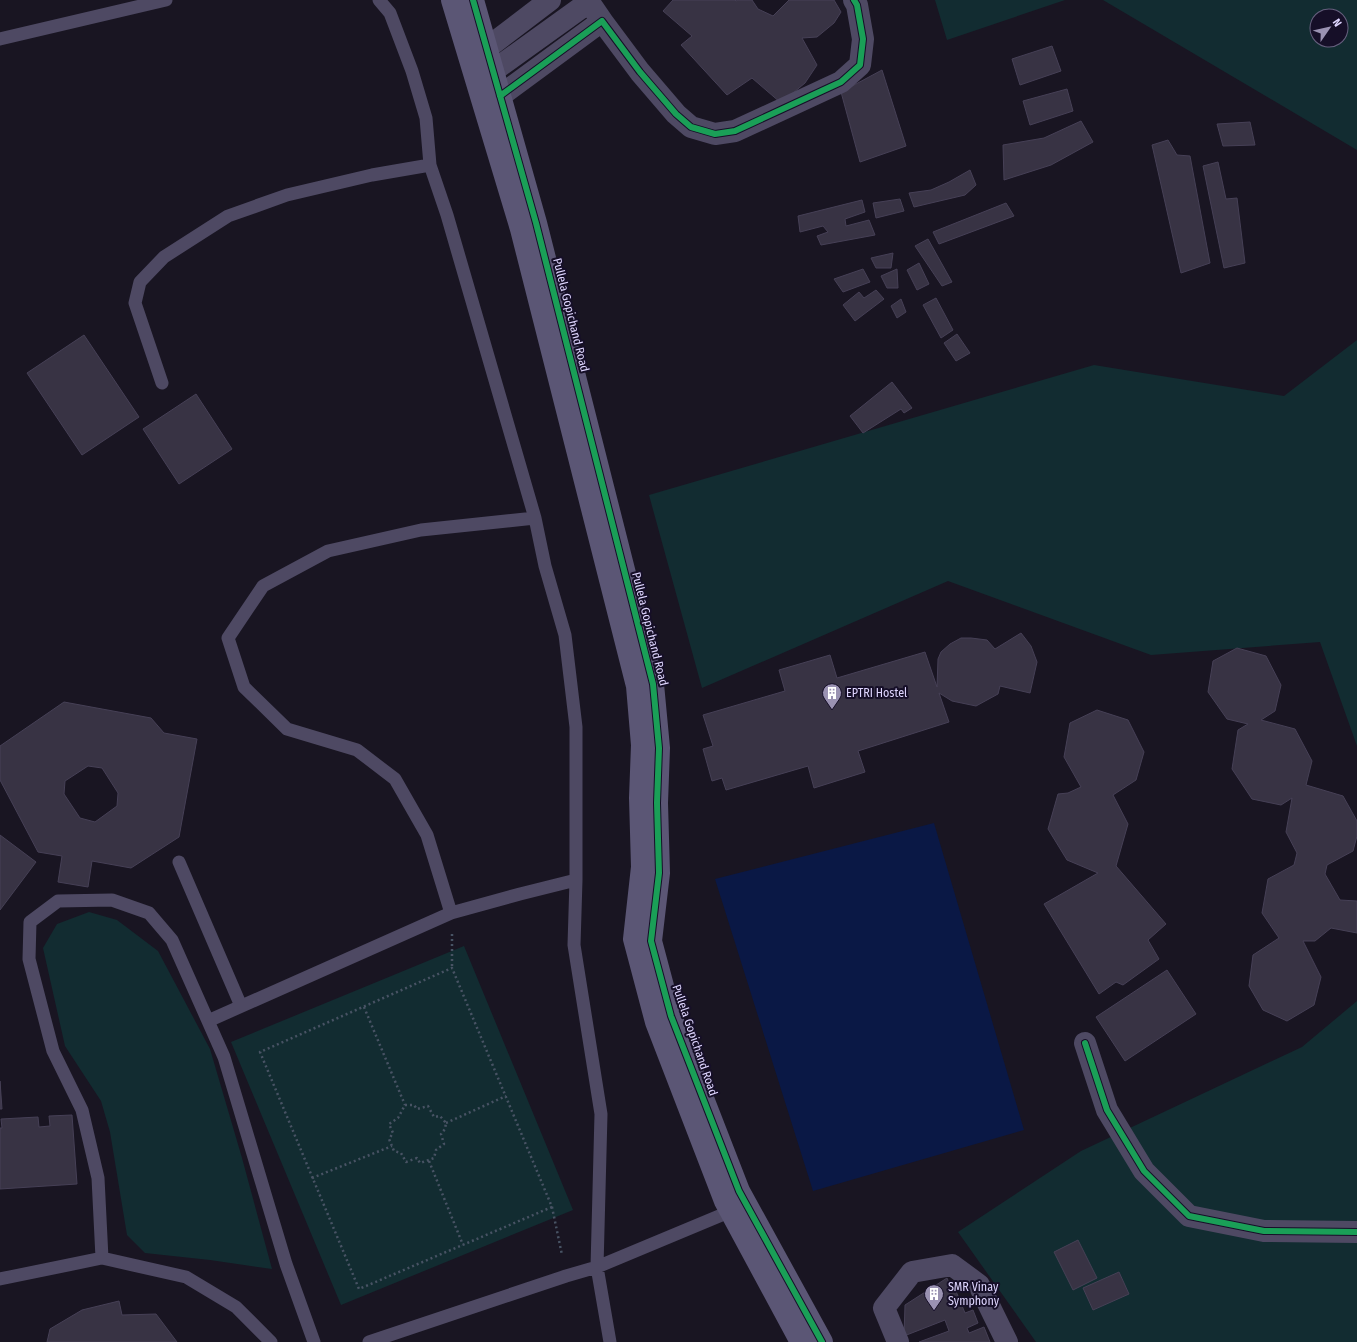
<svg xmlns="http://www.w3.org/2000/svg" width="1357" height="1342" font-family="'Fira Sans Condensed',sans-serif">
	<rect width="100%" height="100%" fill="#191522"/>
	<!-- green -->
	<path fill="#122c31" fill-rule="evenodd" d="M935,0H1065L947,40Z
		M1103,0H1357V150ZM1317,16H1341V40H1317Z
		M1357,340V746L1320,642L1151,655L948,581L702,688L649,495L1094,365L1284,396Z
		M89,912L117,920L158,951L210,1049L242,1158L272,1269L210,1260L145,1253L127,1235L110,1132L101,1101L65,1046L43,948L57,924Z
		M464,946L573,1210L341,1305L231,1042Z
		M1357,1001V1342H1036L958,1232L1081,1151L1302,1047Z"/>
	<!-- water -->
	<path fill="#0a1845" d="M934,823L1024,1130L813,1191L715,879Z"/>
	<!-- building -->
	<path fill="#383344" stroke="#464056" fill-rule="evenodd" d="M673,0H735L736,1L738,0H752L758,9L773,16L789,0H834L841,12L834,23L817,37L802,38L817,65L805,83L781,103L752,78L727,95L681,45L692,36L663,11Z
		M1052,46L1061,71L1020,85L1012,59Z
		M882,70L906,146L860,162L841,92Z
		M1067,89L1073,111L1030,125L1023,101Z
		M1081,121L1093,142L1051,165L1004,180L1003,145L1044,138Z
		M1250,122L1255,145L1223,146L1217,124Z
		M1168,140L1177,155L1190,156L1210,263L1181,273L1152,145Z
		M1218,162L1226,199L1237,198L1245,263L1224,268L1203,166Z
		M970,170L976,185L965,195L914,207L909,193L931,190L949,182Z
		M900,199L904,211L876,218L873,203Z
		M862,200L865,212L845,219L846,226L869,220L875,235L821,245L817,236L828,232L823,226L800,232L798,216Z
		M1006,203L1014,216L939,244L933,232Z
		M928,239L952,282L942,286L915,246Z
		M893,253L891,268H876L871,258Z
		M919,263L929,284L917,290L907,270Z
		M863,269L870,282L843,292L834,279Z
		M897,269L898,288H887L881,276Z
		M876,290L884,299L855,321L843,305L859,292L864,298Z
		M936,298L953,330L941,338L923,305Z
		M901,299L906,312L897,318L891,306Z
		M957,334L970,353L956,361L944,343Z
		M84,335L139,417L82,455L27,373Z
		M892,382L912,408L904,413L901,409L863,433L850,416Z
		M196,394L232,449L179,484L143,429Z
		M1021,633L1031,646L1037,662L1030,693L1000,686L998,694L976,706L952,701L939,693L949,722L858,751L865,772L814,788L808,766L726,790L722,778L712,781L703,749L713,746L703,715L785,691L779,670L830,655L837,678L925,652L937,687L938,659L941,652L950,644L961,638H971L987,640L995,649Z
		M1237,648L1266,656L1281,685L1275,711L1261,720L1295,729L1312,761L1306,785L1343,796L1357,821V836L1353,851L1327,865L1325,874L1340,900L1357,901V933L1331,928L1315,941H1303L1321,977L1314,1005L1287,1021L1263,1010L1249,986L1253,955L1279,938L1262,913L1268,879L1294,865L1297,853L1286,832L1292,798L1281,805L1252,799L1232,769L1238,730L1248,724L1227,719L1208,692L1213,661Z
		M64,702L151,718L164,733L197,739L179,837L131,868L92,861L88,887L58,882L62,856L38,852L0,780V746ZM88,766L102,768L118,793L117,806L95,822L80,818L64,794L65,781Z
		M1097,710L1128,720L1144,752L1136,780L1113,795L1128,824L1116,866L1166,924L1148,940L1159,959L1123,985L1116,982L1099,994L1044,904L1098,873L1067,860L1048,829L1058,794L1068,793L1081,787L1064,757L1070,723Z
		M0,835L36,862L0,910Z
		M1167,970L1196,1014L1125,1061L1096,1017Z
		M0,1081L2,1109H0Z
		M72,1115L77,1184L0,1189V1128H2L1,1119L38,1117L39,1127L50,1126L49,1116Z
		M1078,1240L1097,1278L1073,1290L1054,1252Z
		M1119,1272L1129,1294L1093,1310L1083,1288Z
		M947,1278L950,1285L953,1284L965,1313L973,1310L978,1323L967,1328L969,1333L984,1327L990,1342H919L949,1331L945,1320L904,1336L905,1305Z
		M119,1301L122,1315L156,1314L177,1342H47L50,1329L82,1310Z"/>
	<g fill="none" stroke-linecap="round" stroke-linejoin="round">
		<!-- path -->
		<path stroke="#485364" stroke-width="2.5" stroke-dasharray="2 3" stroke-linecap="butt" d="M452,934V968
			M364,1007L405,1105
			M405,1105H414L417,1109L428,1106L434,1117L440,1116L446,1123L445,1129L441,1134L444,1144L436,1150L434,1158L420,1163L417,1158L406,1162L401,1153L394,1151L389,1139L393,1133L389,1124L398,1118Z
			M446,1123L506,1096
			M429,1161L463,1245
			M312,1178L392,1146
			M552,1207L359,1289L260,1052L452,968L552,1207L562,1255"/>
		<!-- lane -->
		<path stroke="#4e4963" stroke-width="13" d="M0,39L166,0
			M162,383L135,303L140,282L164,257L228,216L287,195L372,175L430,165
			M535,518L421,530L328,551L263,586L228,638L244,687L287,729L357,750L395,779L427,835L451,913L520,894L576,880
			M179,862L241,1006
			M208,1021L451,913
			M102,1258L98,1178L82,1110L53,1051L29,959L30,922L58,901L112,900L149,913L172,940L224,1057L286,1264L314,1342
			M0,1279L102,1258L186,1277L236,1307L271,1342
			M369,1342L566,1276L597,1267L601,1114L574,945L576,880V727L565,635L545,566L535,518L447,215L430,165L426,118L412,71L390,13L379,0
			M610,1342L597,1267L736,1209"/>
		<!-- street -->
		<path stroke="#4e4963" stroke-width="22" d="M487,48L550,0
			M493,71L589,2L602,21
			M500,96L602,21L640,72L676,114L691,127L715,134L735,131L841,82L860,65L863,39L857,5L854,0
			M1085,1043L1107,1110L1144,1171L1189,1216L1264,1231L1357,1232
			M898,1342L884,1308L912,1272L952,1265L979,1285L1007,1342"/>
		<!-- secondary -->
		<path stroke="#5b5675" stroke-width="22" d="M452,0L521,229L637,686L642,745L640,798L642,867L634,939L656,1022L725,1201L801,1342
			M473,0L536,223L653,684L659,748L657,803L659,873L651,941L671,1016L739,1191L822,1342"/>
		<defs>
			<path id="cycleway" d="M473,0L536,223L653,684L659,748L657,803L659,873L651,941L671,1016L739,1191L822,1342
				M500,96L602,21L640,72L676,114L691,127L715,134L735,131L841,82L860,65L863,39L857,5L854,0
				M1085,1043L1107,1110L1144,1171L1189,1216L1264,1231L1357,1232"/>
		</defs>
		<!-- cycleway casing -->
		<use href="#cycleway" stroke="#160f28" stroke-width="8"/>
		<!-- cycleway -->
		<use href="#cycleway" stroke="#1a9f57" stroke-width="6"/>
	</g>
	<!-- icons -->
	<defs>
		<symbol id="building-pin" viewBox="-11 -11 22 30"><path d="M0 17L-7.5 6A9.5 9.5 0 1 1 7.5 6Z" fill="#9a92b2" stroke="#160f28"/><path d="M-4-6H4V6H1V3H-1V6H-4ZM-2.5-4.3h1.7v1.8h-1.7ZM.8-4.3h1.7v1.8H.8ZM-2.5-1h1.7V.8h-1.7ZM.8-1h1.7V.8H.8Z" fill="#fff"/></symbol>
	</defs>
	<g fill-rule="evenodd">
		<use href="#building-pin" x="821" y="682" width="22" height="30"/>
		<use href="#building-pin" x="923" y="1283" width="22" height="30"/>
	</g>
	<g text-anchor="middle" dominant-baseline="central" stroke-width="4" stroke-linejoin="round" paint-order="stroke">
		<!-- street labels -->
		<g font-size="12" fill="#dfd6ff" stroke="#160f28">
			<text transform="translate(571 315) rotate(76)">Pullela Gopichand Road</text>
			<text transform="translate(650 629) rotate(76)">Pullela Gopichand Road</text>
			<text transform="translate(695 1040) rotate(71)">Pullela Gopichand Road</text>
		</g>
		<!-- poi labels -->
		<g font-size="12" fill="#dfd6ff" stroke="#160f28" text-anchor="start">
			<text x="846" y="693">EPTRI Hostel</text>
			<text x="948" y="1287">SMR Vinay<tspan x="948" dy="14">Symphony</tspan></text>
		</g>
	</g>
	<!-- north arrow -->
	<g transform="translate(1329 28) rotate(56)"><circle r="19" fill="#160f28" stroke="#665f7e"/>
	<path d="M0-3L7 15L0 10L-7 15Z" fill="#9a92b2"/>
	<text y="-6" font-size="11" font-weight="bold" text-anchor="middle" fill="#dfd6ff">N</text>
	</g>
</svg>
